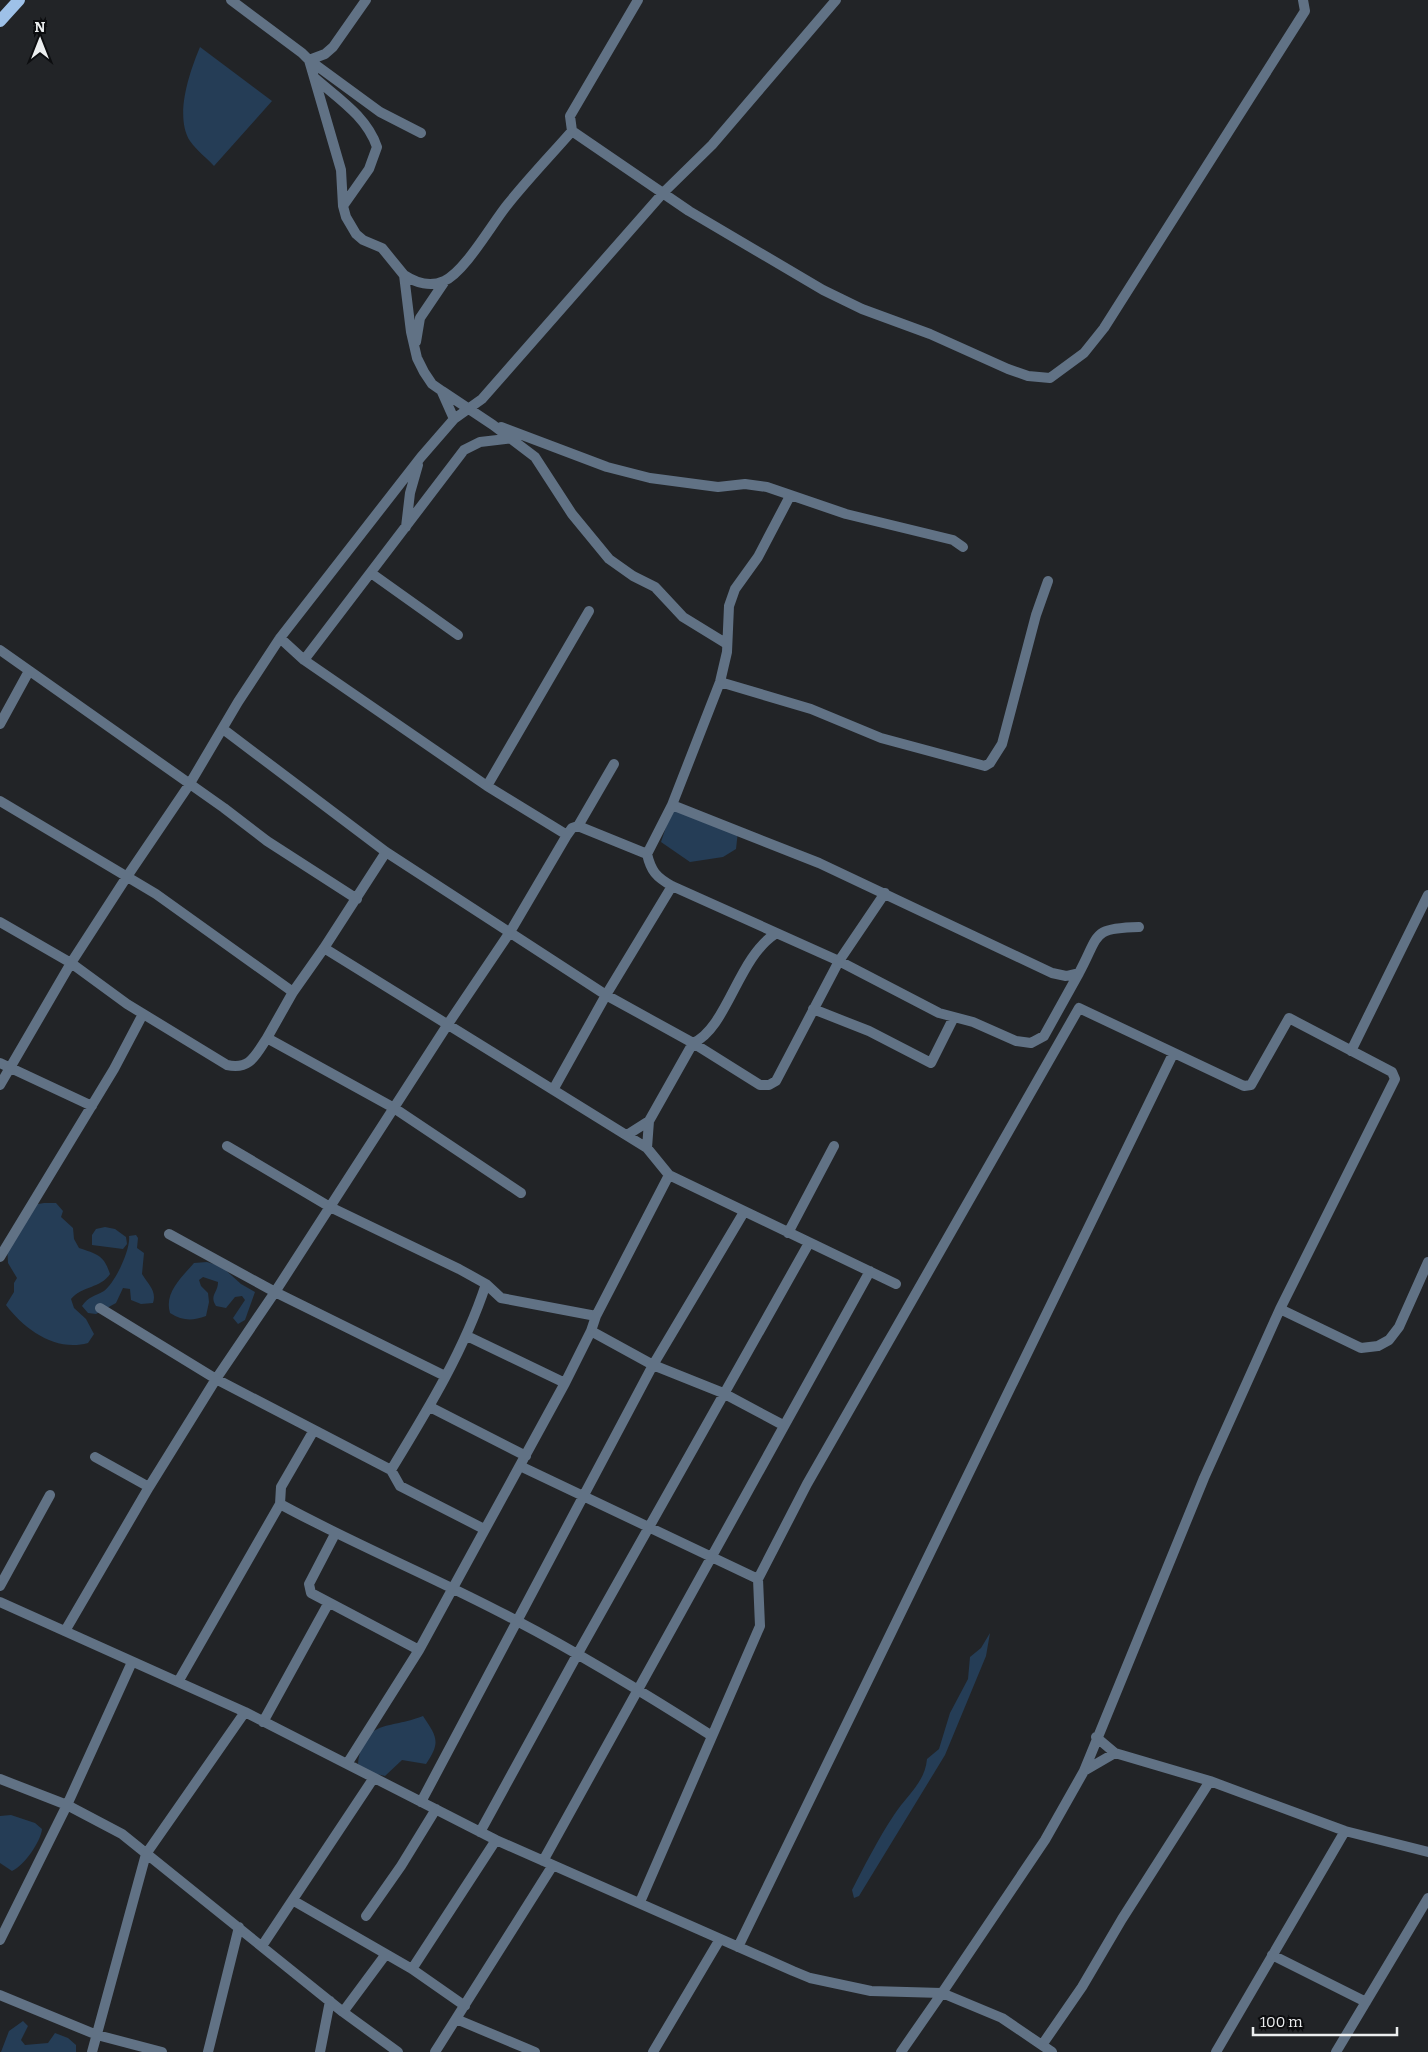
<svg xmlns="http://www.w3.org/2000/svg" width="1428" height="2052" font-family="Bitter,serif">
	<rect width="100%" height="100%" fill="#222427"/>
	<!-- green -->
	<path fill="#253d56" d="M200,47L272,101L214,166C207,158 196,150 190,141C174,116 190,71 200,47Z
		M676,806L738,831L736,849L723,857L690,862L661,842L669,818Z
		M44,1203H56L63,1211L61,1217L73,1228L74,1239L79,1248C97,1254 104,1255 110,1274C101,1288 82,1286 71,1299L74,1308L86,1319L94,1334L88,1343C56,1352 25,1330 6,1305L14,1292V1283L17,1278L8,1263L7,1244L27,1206Z
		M105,1227L115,1229L126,1237L127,1244L123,1249L92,1245V1235L96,1229Z
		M136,1235L138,1238L137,1248L144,1253L142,1274C148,1284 157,1291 153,1303L141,1304L131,1300L130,1289L123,1288L116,1303L96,1314L88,1313L82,1306C88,1297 95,1296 104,1291C115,1283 131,1249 129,1236Z
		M207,1262L221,1266L241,1284L255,1292L245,1320L238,1324L233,1318L245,1300L242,1296L235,1297L226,1308L216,1306C209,1295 218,1293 218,1282L203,1277L199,1280L201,1286L208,1293L209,1302L206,1316C192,1321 183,1321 170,1313C164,1293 181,1278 194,1263Z
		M990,1633L986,1656L945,1755L859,1896L854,1898L852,1890C865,1865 878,1839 894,1815C906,1796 925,1783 927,1759L939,1749L950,1713L968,1679L970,1657L981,1648Z
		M423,1716C437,1737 441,1742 426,1764L402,1760L385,1776L368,1772L358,1764C364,1718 388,1730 423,1716Z
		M11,1815L35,1823L42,1829C41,1841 24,1866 12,1871L0,1863V1816Z
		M23,2021L28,2026L21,2040L25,2045L48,2043L55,2033L68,2038L76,2045V2052H1L9,2031Z"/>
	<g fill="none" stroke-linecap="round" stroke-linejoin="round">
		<!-- minor -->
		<path stroke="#617285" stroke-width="10" d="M231,0L302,53L309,60L341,170L343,206L346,217L356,234L363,240L382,248L404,275L411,332L417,358L424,372L432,384L442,391L493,425L535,457L572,514L609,559L633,576L655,587L683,617L727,644
			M366,0L333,47L325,54L309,60L380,112L421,133
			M638,0L570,116L572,131L689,211L823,290L862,309L930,334L1008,369L1028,376L1050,378L1084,353L1104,328L1305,11L1303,0
			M316,79C339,99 367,117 377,147L369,169L343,206
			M404,275C416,283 431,287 444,281C465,272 493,222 508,204C528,179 551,155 572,131
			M416,342L420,318L445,281
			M454,419L482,399L663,193L712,145L836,0
			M501,427L607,467L650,478L718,487L745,484L767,487L846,514L953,540L963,547
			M790,496L758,557L735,589L729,606L727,652L720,682L672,805L647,854C651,871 656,877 672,886L839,961L939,1013L973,1022L1016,1041L1031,1043L1044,1036L1079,973
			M406,527L410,493L418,465
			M371,573L458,635
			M280,638L304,660L487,786L567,835
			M0,650L224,808L267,841L357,899
			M304,660L464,450L480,442L515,438
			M720,682L811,709L881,738L985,766L990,763L1002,744L1036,615L1048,581
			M0,724L29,671
			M223,729L386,852L606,995L693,1043L760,1085H769L776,1081L839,961L885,893
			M487,786L589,611
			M0,801L156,894L293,992
			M672,805L819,863L1052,973L1066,976L1079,973C1100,934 1091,928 1139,927
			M578,826L647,854
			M386,852L324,948L293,992L267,1038L394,1108L521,1193
			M0,922L71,963L127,1004L227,1065C250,1070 255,1056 267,1038
			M324,948L647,1148L669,1175L896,1284
			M813,1009L869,1031L931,1063L954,1017
			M1351,1051L1428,895
			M0,1063L92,1106
			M0,1085L71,963L126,878L189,785L238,702L280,638L421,457L454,419L442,392
			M553,1090L606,995L672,886
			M627,1135L649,1121
			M227,1146L330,1207L459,1269L486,1284L501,1298L596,1316
			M647,1148L649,1121L693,1043C727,1028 738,958 775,934
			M788,1233L834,1146
			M169,1234L275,1292L445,1376
			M0,1257L114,1069L143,1014
			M100,1308L216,1379L391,1470
			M591,1331L653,1365L723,1393L783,1425
			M467,1336L565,1383
			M430,1407L526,1456
			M95,1457L149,1487
			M520,1466L758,1579
			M280,1504C357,1546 439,1579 517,1621C584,1656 649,1696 712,1736
			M484,1529L400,1486L391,1470C427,1411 464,1351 486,1284
			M335,1534L309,1584L311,1593L419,1650
			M0,1586L50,1495
			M0,1602L245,1712L496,1840L793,1971L810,1978L871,1991L942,1993L1045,1840L1084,1771L1204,1478L1280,1309L1361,1348L1378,1346L1389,1340L1399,1327L1428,1262
			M65,1631L149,1487L216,1379L275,1292L448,1024L510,932L567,835L572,828L578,826L614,764
			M178,1682L280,1504L281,1487L314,1430
			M263,1722L328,1604
			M1096,1737L1115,1753L1210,1781L1345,1831L1428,1852
			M347,1764L419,1650L565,1383L591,1331L596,1316L669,1175
			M1084,1771L1115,1753
			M0,1779L67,1805L122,1834L343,2012L398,2052
			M421,1802L653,1365L744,1212
			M480,1832L577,1655L809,1243
			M543,1861L870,1271
			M294,1901L412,1969L465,2006
			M640,1902L760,1626L758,1579L807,1484L1079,1008L1244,1086L1251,1085L1289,1018L1392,1072L1395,1079L1280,1309
			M366,1916L401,1866L436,1809
			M0,1940L67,1805L132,1662
			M262,1946L373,1779
			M738,1947L1173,1054
			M1272,1955L1366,2002
			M412,1969L496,1840
			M0,1995L97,2035L162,2052
			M343,2012L386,1954
			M456,2019L535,2052
			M1042,2045L1082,1987L1122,1919L1210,1781
			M92,2052L146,1854L245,1712
			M208,2052L239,1927
			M320,2052L330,2001
			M435,2052L553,1865
			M653,2052L720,1939
			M901,2052L942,1993L1002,2018L1052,2052
			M1216,2052L1345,1831
			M1336,2052L1428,1898"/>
		<!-- major -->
		<path stroke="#9ec1e8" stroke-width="12" d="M0,21L19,0"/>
	</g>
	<!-- north arrow -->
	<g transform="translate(40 40)" stroke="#0c0d0f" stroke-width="4" paint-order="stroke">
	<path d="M0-4L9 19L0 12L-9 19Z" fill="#eceeef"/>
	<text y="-8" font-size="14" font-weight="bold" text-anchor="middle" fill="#eceeef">N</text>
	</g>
	<!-- scale -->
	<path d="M1253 2027v8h144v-8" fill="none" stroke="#eceeef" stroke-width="2.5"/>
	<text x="1260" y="2027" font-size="15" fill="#eceeef" stroke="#0c0d0f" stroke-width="4" paint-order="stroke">100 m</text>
</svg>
